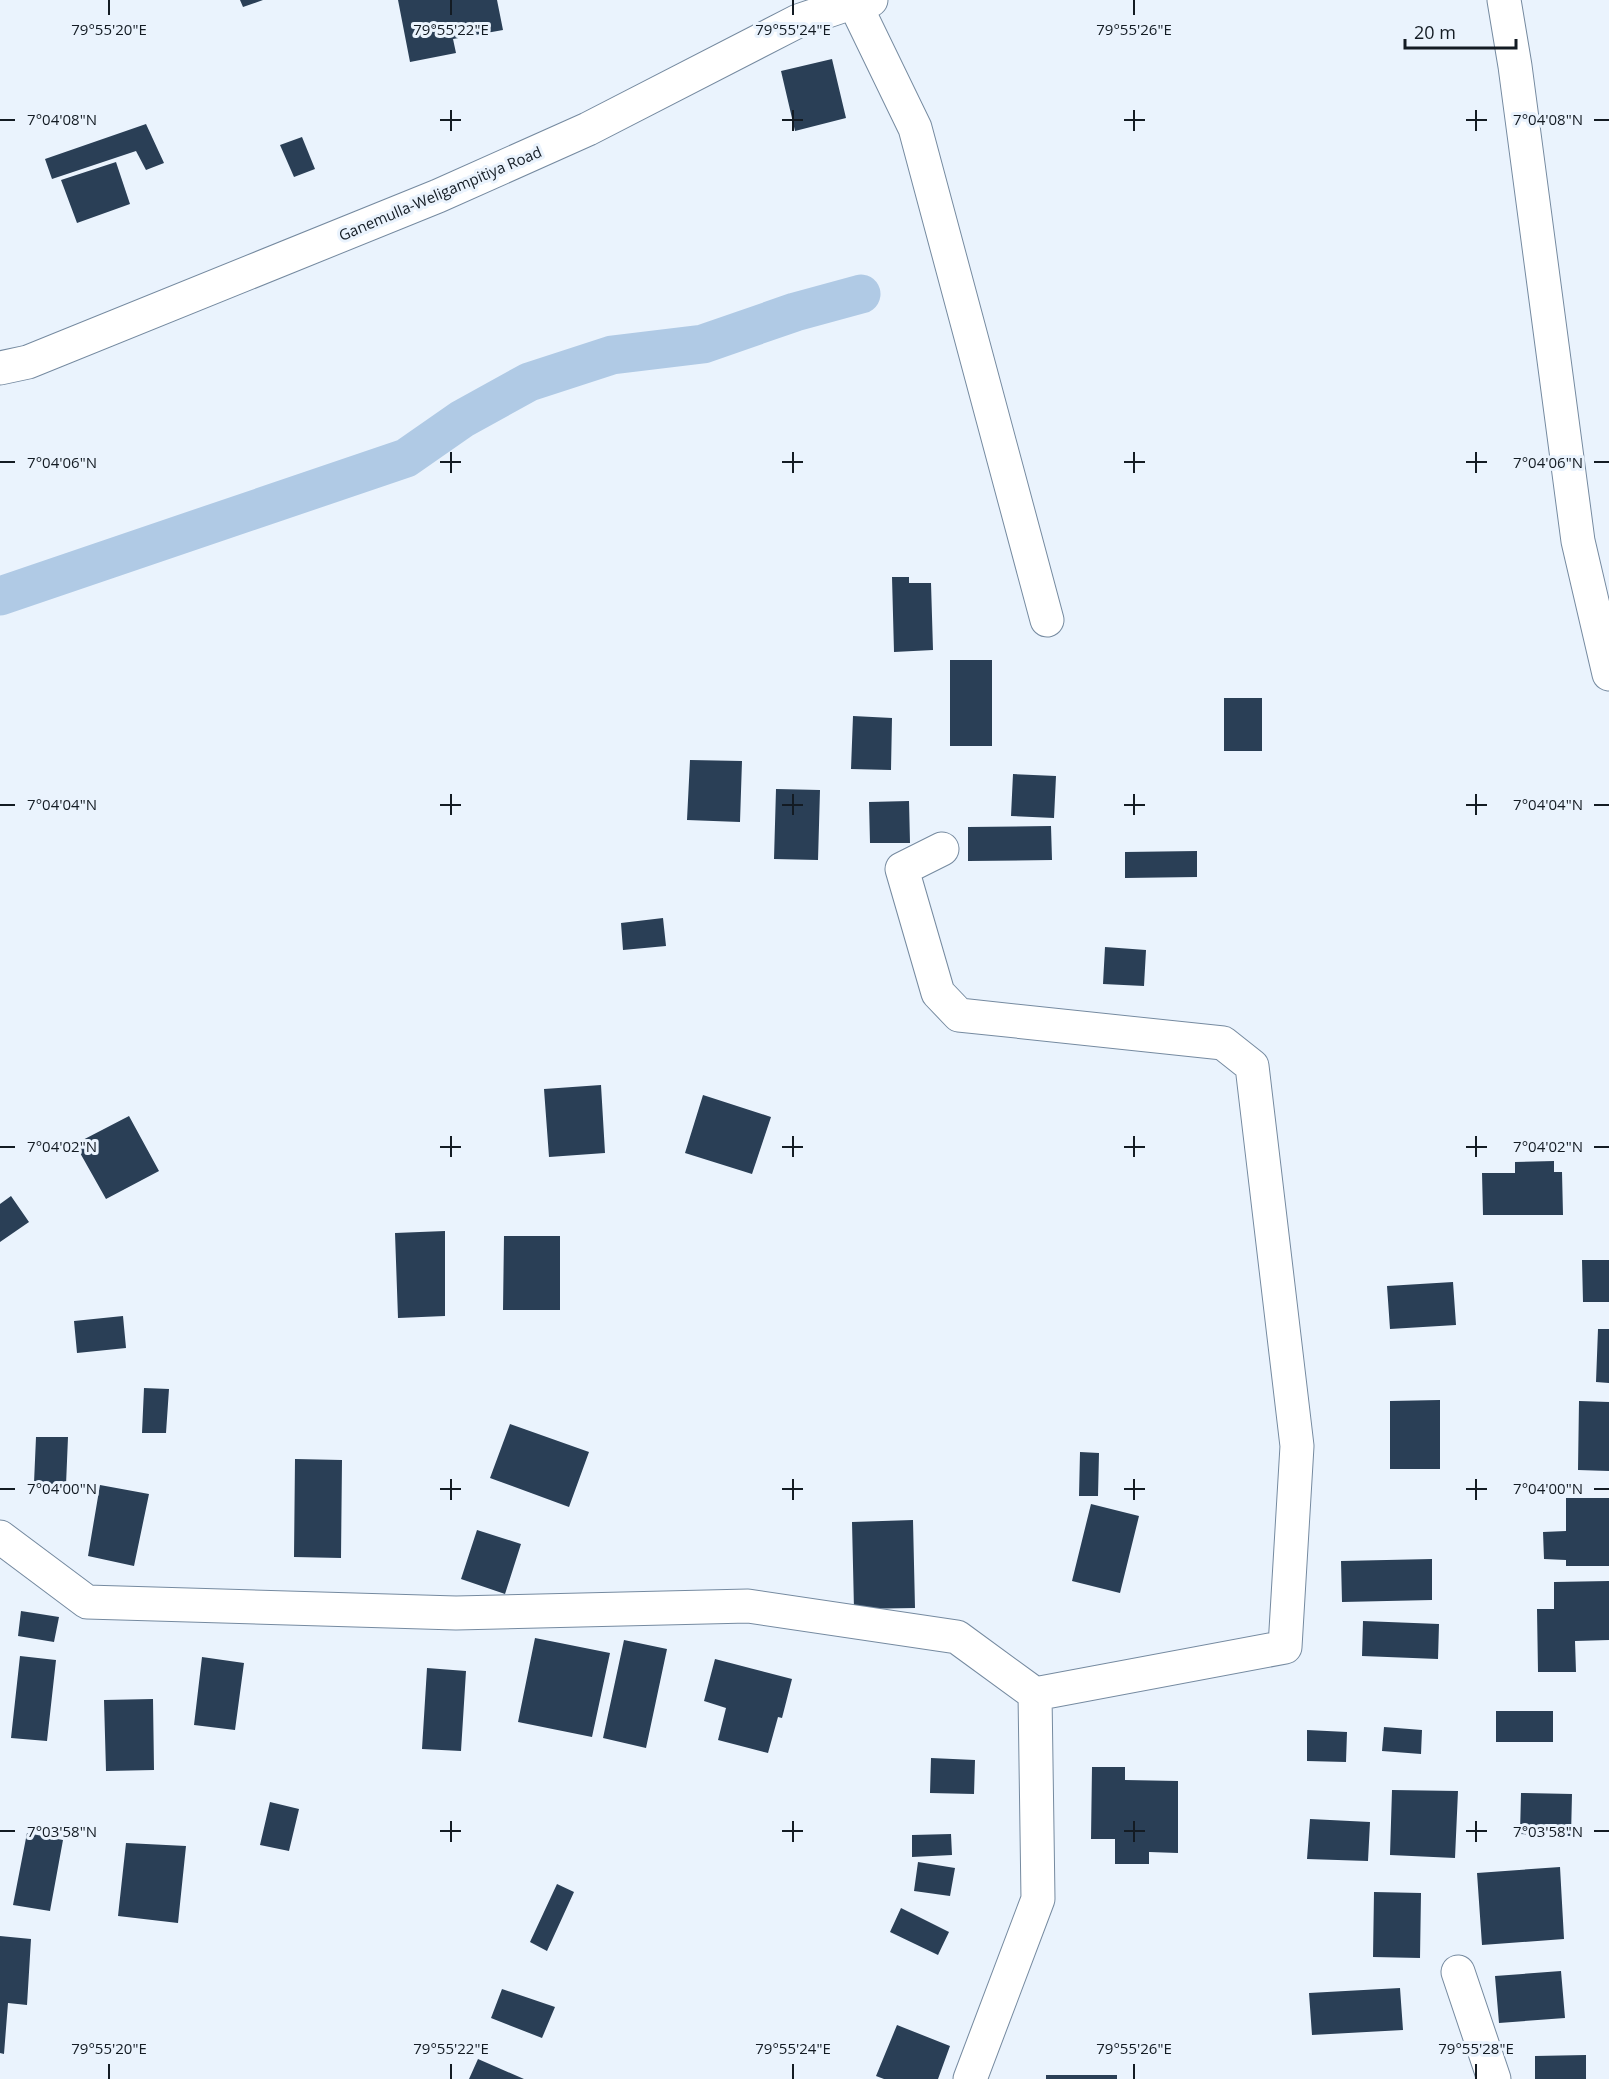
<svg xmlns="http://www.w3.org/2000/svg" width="1609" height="2079" font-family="'Open Sans',sans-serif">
	<rect width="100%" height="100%" fill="#eaf3fd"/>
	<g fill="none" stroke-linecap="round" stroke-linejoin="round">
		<!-- canal -->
		<path stroke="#b0cae5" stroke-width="39" d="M0,596L406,458L462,419L529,382L612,355L703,344L795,312L861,294"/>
	</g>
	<!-- building -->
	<path fill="#2a3f56" d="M240,0H263L243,7Z
		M398,0H497L503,30L453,39L456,53L410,62Z
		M832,59L846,118L795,131L781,71Z
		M146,124L164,163L146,170L136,151L52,179L45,159Z
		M302,137L315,169L294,177L280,145Z
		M116,162L130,204L77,223L61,180Z
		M892,577H909V583H931L933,650L894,652Z
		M950,660H992V746H950Z
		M1224,698H1262V751H1224Z
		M853,716L892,718L891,770L851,769Z
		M690,760L742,761L740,822L687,820Z
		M1013,774L1056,776L1054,818L1011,816Z
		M776,789L820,790L818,860L774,859Z
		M909,801L910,843H870L869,802Z
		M1051,826L1052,860L968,861V827Z
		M1197,851V877L1125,878V852Z
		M663,918L666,946L623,950L621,923Z
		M1105,947L1146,950L1144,986L1103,984Z
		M601,1085L605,1153L549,1157L544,1089Z
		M703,1095L771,1117L752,1174L685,1153Z
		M129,1116L159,1171L106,1199L75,1144Z
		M1554,1161V1172H1562L1563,1215H1483L1482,1173H1515V1162Z
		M11,1196L29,1222L0,1242V1204Z
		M445,1231V1316L398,1318L395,1233Z
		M504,1236H560V1310H503Z
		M1582,1260H1609V1302H1583Z
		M1453,1282L1456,1325L1390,1329L1387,1286Z
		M123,1316L126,1348L77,1353L74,1321Z
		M1598,1329H1609V1383L1596,1382Z
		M144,1388L169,1389L166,1433H142Z
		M1440,1400V1469H1390V1401Z
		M1579,1401L1609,1402V1471L1578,1470Z
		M510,1424L589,1452L569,1507L490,1478Z
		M36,1437H68L66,1485L34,1483Z
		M1080,1452L1099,1453L1098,1496H1079Z
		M295,1459L342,1460L341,1558L294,1557Z
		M100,1485L149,1494L134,1566L88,1556Z
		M1566,1498H1609V1566H1566V1560L1544,1559L1543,1532L1566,1531Z
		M1091,1504L1139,1516L1120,1593L1072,1581Z
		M913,1520L915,1608L854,1609L852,1522Z
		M477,1530L521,1544L505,1594L461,1579Z
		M1432,1559V1600L1342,1602L1341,1561Z
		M1609,1581V1640L1575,1641L1576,1672H1538L1537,1609H1554V1582Z
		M21,1611L59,1617L54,1642L18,1636Z
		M1363,1621L1439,1624L1438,1659L1362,1656Z
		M535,1638L610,1653L592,1737L518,1722Z
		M624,1640L667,1649L646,1748L603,1738Z
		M20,1656L56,1660L47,1741L11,1738Z
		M202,1657L244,1663L235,1730L194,1725Z
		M715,1659L792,1679L782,1718L778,1717L768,1753L718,1740L726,1708L704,1701Z
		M427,1668L466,1671L461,1751L422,1749Z
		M153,1699L154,1770L106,1771L104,1700Z
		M1496,1711H1553V1742H1496Z
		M1384,1727L1422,1730L1421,1754L1382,1751Z
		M1307,1730L1347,1732L1346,1762L1307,1761Z
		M931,1758L975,1760L974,1794L930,1793Z
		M1092,1767H1125V1780L1178,1781V1853L1149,1852V1864H1115V1839H1091Z
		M1392,1790L1458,1791L1455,1858L1390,1855Z
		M1521,1793L1572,1794L1571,1836L1520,1834Z
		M270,1802L299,1809L289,1851L260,1845Z
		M1310,1819L1370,1822L1368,1861L1307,1859Z
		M27,1833L63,1840L50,1911L13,1905Z
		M951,1834L952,1855L912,1857V1835Z
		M126,1843L186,1846L178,1923L118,1916Z
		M918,1862L955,1868L950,1896L914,1891Z
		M1560,1867L1564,1939L1482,1945L1477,1873Z
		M557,1884L574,1892L547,1951L530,1942Z
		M1374,1892L1421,1893L1420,1958L1373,1957Z
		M901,1908L949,1932L938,1955L890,1932Z
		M0,1936L31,1939L27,2005L8,2003L4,2054L0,2053Z
		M1561,1971L1565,2018L1499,2023L1495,1976Z
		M1400,1988L1403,2030L1312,2035L1309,1993Z
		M502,1989L555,2007L542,2038L491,2018Z
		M897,2025L950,2046L938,2079H884L876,2076Z
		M1586,2055V2079H1535V2056Z
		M478,2059L524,2079H469Z
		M1046,2075H1117V2079H1046Z"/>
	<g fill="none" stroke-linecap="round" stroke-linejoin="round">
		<defs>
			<path id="street" d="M853,0L915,128L1047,620
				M1504,0L1515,66L1578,541L1609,674
				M942,849L902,869L938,993L959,1015L1223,1043L1252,1066L1297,1446L1285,1647L1035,1694
				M0,1537L87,1602L456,1613L748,1606L957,1637L1035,1694L1038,1899L970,2079
				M1458,1972L1494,2079"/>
			<path id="secondary" d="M0,368L28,362L438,196L588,129L798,21L854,2L871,0"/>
		</defs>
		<!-- street casing -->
		<use href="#street" stroke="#758aa0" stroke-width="35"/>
		<!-- secondary casing -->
		<use href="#secondary" stroke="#758aa0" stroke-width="35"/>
		<!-- street -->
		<use href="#street" stroke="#fff" stroke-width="33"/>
		<!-- secondary -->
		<use href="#secondary" stroke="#fff" stroke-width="33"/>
	</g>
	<!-- ticks -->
	<path fill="none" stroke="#131b23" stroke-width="2" d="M109,0V15M451,0V15M793,0V15M1134,0V15M451,110V131M793,110V131M1134,110V131M1476,110V131M0,120H15M440,120H461M782,120H803M1124,120H1145M1466,120H1487M1594,120H1609M451,452V473M793,452V473M1134,452V473M1476,452V473M0,462H15M440,462H461M782,462H803M1124,462H1145M1466,462H1487M1594,462H1609M451,794V815M793,794V815M1134,794V815M1476,794V815M0,805H15M440,805H461M782,805H803M1124,805H1145M1466,805H1487M1594,805H1609M451,1136V1157M793,1136V1157M1134,1136V1157M1476,1136V1157M0,1147H15M440,1147H461M782,1147H803M1124,1147H1145M1466,1147H1487M1594,1147H1609M451,1479V1500M793,1479V1500M1134,1479V1500M1476,1479V1500M0,1489H15M440,1489H461M782,1489H803M1124,1489H1145M1466,1489H1487M1594,1489H1609M451,1821V1842M793,1821V1842M1134,1821V1842M1476,1821V1842M0,1831H15M440,1831H461M782,1831H803M1124,1831H1145M1466,1831H1487M1594,1831H1609M109,2064V2079M451,2064V2079M793,2064V2079M1134,2064V2079M1476,2064V2079"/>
	<g text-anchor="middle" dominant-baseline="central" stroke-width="6" stroke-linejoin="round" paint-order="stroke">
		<!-- street labels -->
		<g font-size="15" fill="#131b23" stroke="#eaf3fd">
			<text transform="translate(440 193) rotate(-23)">Ganemulla-Weligampitiya Road</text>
		</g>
	</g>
	<g font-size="15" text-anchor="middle" fill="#131b23" stroke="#eaf3fd" stroke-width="6" stroke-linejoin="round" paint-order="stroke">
		<text x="109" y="35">79°55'20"E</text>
		<text x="451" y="35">79°55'22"E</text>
		<text x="793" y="35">79°55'24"E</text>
		<text x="1134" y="35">79°55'26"E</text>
		<text x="62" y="125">7°04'08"N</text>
		<text x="1548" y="125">7°04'08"N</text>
		<text x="62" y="468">7°04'06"N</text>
		<text x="1548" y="468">7°04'06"N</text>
		<text x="62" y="810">7°04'04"N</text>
		<text x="1548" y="810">7°04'04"N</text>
		<text x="62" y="1152">7°04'02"N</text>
		<text x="1548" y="1152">7°04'02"N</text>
		<text x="62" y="1494">7°04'00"N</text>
		<text x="1548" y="1494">7°04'00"N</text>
		<text x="62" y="1837">7°03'58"N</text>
		<text x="1548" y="1837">7°03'58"N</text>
		<text x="109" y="2054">79°55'20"E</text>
		<text x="451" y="2054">79°55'22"E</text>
		<text x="793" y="2054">79°55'24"E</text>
		<text x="1134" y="2054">79°55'26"E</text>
		<text x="1476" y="2054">79°55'28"E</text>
	</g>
	<!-- scale -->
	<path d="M1405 39v9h111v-9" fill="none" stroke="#131b23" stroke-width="3"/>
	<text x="1414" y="39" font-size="18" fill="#131b23" stroke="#eaf3fd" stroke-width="4.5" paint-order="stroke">20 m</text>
</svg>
